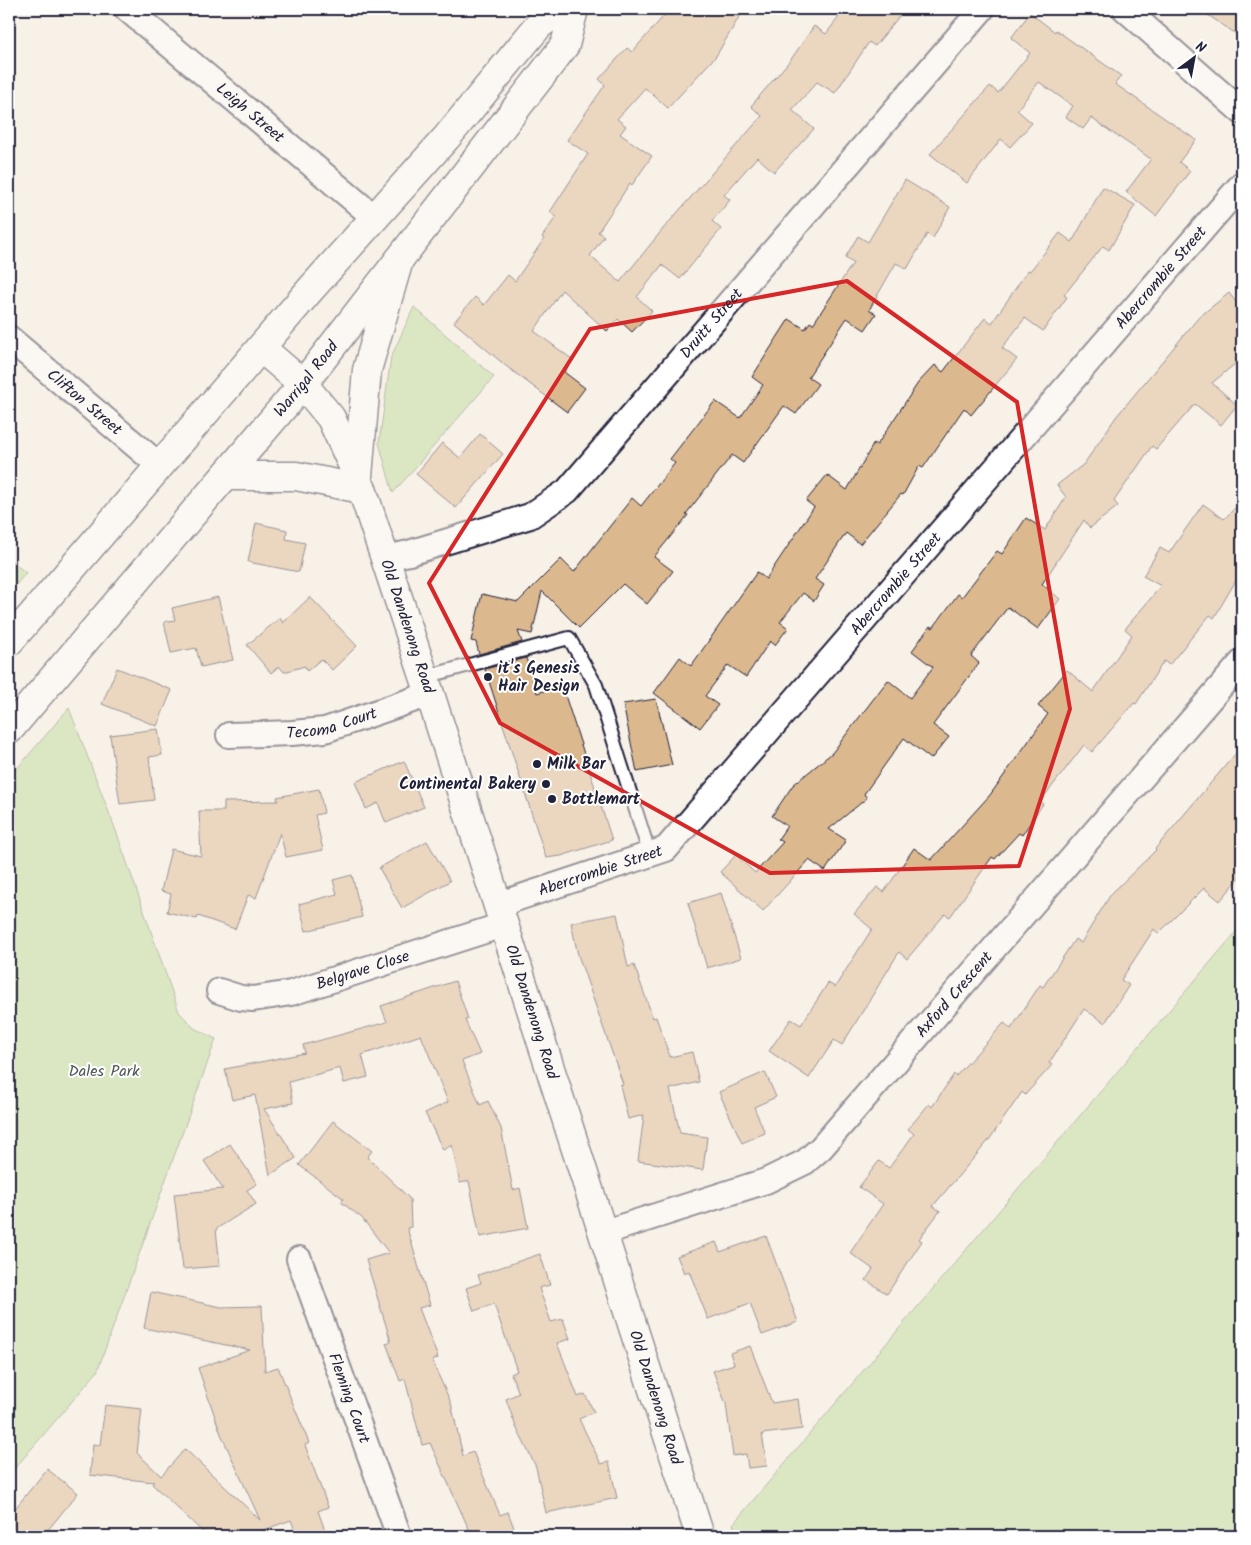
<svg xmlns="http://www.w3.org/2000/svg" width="1251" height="1545" font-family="Kalam,sans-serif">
	<rect width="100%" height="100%" fill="#f8f1e8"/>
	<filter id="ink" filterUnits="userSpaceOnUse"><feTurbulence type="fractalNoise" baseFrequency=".02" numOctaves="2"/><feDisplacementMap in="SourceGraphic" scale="10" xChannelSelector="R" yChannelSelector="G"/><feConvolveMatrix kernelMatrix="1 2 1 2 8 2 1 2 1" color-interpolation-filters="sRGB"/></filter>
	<g filter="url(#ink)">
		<!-- green -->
		<path fill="#b8dc97" stroke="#6d7f69" d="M414,307L494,377L393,493L379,443L391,357Z
			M9,559L26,573L9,593Z
			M69,708L116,831L179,1012L194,1028L216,1039L97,1372L9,1475V778Z
			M1242,925V1536H737L733,1524Z"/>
		<!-- building -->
		<path fill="#dcb88e" stroke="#22223b" d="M670,9H744L716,56L668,108L645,88L617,119L626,126L620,134L652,156L632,185L630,183L598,232L604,236L590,256L620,282L663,229L762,116L751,106L792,58L814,26L826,34L845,9H905L875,46L869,42L835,93L817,82L792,110L814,129L774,172L757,157L724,195L730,200L712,221L721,229L680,279L662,265L637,297L652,311L632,332L618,319L607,331L562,290L534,331L573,360L564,372L585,388L567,412L506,366L454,322L475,297L484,305L508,275L515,281L544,239L542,237L556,217L550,212L588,154L567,140L605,85L599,79L627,48L632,52Z
			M1199,9H1242V38Z
			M1030,13L1055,32L1056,30L1121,76L1115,84L1196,140L1179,162L1190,171L1156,216L1126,192L1151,159L1091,118L1083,129L1066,117L1073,106L1039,82L1017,110L1032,123L1010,147L1001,139L967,183L930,154L990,86L998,93L1030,53L1011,38Z
			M905,180L950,207L933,238L927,234L907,269L896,263L869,310L876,314L865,330L847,318L808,377L818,384L796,414L784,406L743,463L732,455L686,514L688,515L654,557L673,571L647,604L623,584L579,628L542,591L532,634L518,631L522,642L479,654L476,642L471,641L482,594L518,602L561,559L574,572L632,498L641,506L675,463L670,459L715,401L740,418L763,385L752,377L789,319L805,329L810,322L813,324L853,263L845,258L858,236L868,242Z
			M1103,187L1135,205L1109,250L1103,246L1064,295L1067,297L1043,331L1025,318L1002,348L1017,359L971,415L964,408L923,468L919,466L903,495L901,494L860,544L846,533L815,579L824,585L814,601L803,593L780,622L788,628L775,645L770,641L746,677L728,665L705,696L718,705L700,728L654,693L680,657L691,666L757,572L766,579L814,507L806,501L827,475L847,490L874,443L877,445L918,383L935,365L943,372L985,318L992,323L1028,270L1030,271L1060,233L1072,242Z
			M1229,293L1242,310V358L1212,383L1237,405L1221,425L1195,404L1156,449L1152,446L1114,501L1118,506L1090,528L1084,520L1042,584L1060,599L1038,629L1008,607L971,656L979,663L933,725L949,737L931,759L904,738L864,794L867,798L829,829L846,840L825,871L809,860L763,911L720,872L736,855L755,873L783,842L778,839L787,826L772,816L793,785L832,753L888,680L910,698L933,667L912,651L930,626L933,628L958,594L962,597L997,551L1002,554L1026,518L1045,530L1066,497L1057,485L1084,464L1116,417L1199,317Z
			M480,434L503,454L456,508L416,474L442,443L460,458Z
			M1242,501V570L1214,618L1210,615L1169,665L1164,661L1136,704L1134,703L1092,752L1084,745L1040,802L1043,804L1022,835L1019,833L995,859L992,857L950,917L945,914L907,959L899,952L842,1045L834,1040L809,1078L769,1051L791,1019L801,1025L828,983L835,987L872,929L854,914L877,887L884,892L914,848L931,860L990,795L1048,714L1038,706L1067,670L1093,692L1132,635L1125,629L1161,586L1143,576L1160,548L1169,553L1203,504L1224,519Z
			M256,523L287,530L286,539L305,543L299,572L248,562Z
			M218,597L233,660L201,667L196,648L171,653L164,622L175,620L172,608Z
			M310,597L357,646L332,670L321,659L307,671L305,666L284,672L279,666L271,673L247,645L280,618L283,623Z
			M526,658L537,693L562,686L612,840L561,856L546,858L485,669Z
			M117,668L172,690L157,726L102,704Z
			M656,699L672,765L637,772L623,704Z
			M158,729L162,755L149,757L154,800L120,804L110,735Z
			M1242,746V875L1220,901L1204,888L1158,934L1154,929L1121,980L1129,985L1105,1023L1084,1009L1049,1063L1052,1065L1025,1095L1022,1092L989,1140L933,1206L940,1211L919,1239L922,1241L887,1294L866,1280L873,1269L850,1253L883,1204L859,1187L879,1161L889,1168L914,1134L908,1129L929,1104L932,1107L954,1074L956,1076L1004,1023L1011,1029L1040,985L1043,987L1075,939L1081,943L1111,894L1156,850L1155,849Z
			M404,761L424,807L386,823L378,803L366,809L355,782Z
			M319,789L324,813L315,815L323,850L286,857L280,833L256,898L248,895L235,929L198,916L197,919L167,912L171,894L161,891L171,849L201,856L199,811H224V802L278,801L277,797Z
			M427,841L450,881L402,908L379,868Z
			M352,875L362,917L306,931L299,904L337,894L333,880Z
			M721,893L741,958L707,968L688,903Z
			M617,914L628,967L634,965L653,1018L656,1017L670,1057L692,1052L699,1082L670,1089L680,1133L707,1137L703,1170L638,1161L644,1115L628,1119L620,1085L623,1084L578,955L571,923Z
			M455,981L468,1019L465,1020L480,1054L462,1061L480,1105L488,1101L501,1128L513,1190L520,1188L528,1228L480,1237L469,1181L460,1183L452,1145L443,1150L425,1113L448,1102L421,1035L362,1055L368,1077L344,1083L340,1068L289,1082L293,1103L264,1109L296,1158L270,1175L255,1095L232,1100L225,1069L305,1053L303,1045L387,1022L381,1006Z
			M765,1072L776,1097L754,1107L765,1133L742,1143L719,1092Z
			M333,1121L372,1151L367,1157L410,1199L411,1227L407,1228L430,1305L419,1308L438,1358L432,1361L451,1403L463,1456L473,1452L500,1515L508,1512L517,1536H472L430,1443L422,1445L405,1379L400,1381L386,1343L391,1342L366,1260L389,1253L362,1218L341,1202L344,1199L299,1165Z
			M230,1144L257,1184L247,1190L256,1204L216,1229L220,1266L183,1269L174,1194L223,1189L204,1161Z
			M766,1236L798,1322L762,1335L750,1303L708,1319L689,1271L684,1273L677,1256L716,1242L720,1252Z
			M540,1254L550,1285L539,1288L551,1322L563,1319L570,1339L557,1343L578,1397L585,1394L594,1412L579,1419L601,1464L609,1462L617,1498L546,1513L536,1467L516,1427L506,1399L519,1393L511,1374L517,1371L494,1304L474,1311L466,1288L481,1283L478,1275Z
			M151,1292L221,1307L262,1306L265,1371L278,1367L309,1443L305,1445L328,1507L318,1511L327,1536H297L291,1520L247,1536H207L152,1484L154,1482L90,1475L93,1444L100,1445L105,1405L142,1409L137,1453L161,1476L185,1449L260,1520L221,1434L198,1368L250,1350L144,1328Z
			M750,1346L772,1403L798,1399L802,1429L762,1434L767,1466L748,1468L746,1454L733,1456L726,1404L713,1371L734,1364L730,1353Z
			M47,1469L78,1493L43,1536H9V1516Z"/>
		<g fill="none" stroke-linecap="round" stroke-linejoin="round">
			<defs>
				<path id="service" d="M425,677L569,638L596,685L650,855"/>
				<g id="minor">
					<path id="s1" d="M127,9L374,217"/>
					<path d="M1125,9L1242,112"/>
					<path id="s2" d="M9,338L160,466"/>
					<path id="s3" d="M386,558L409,553L530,516L567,491L982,9"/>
					<path id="s4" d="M229,735L292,733L325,730L430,694"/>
					<path id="s5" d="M497,905L666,849L1242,184"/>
					<path id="s6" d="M219,991L241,998L253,999L291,993L503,925"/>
					<path id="s7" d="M602,1233L766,1181L805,1162L821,1148L1242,662"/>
					<path id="s8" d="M299,1259L399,1536"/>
				</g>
				<g id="secondary">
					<path d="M261,348L303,384L331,418L357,475"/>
					<path id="s9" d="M227,476H296L362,489L430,694L700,1536"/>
					<path d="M358,476L367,370L399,260"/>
				</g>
				<g id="trunk">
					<path d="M9,642L310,290L447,137L539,25L560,9"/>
					<path id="s10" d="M9,730L303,384L565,45L574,9"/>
				</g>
			</defs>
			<!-- service casing -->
			<use href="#service" stroke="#22223b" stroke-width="16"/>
			<!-- minor casing -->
			<use href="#minor" stroke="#22223b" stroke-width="28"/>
			<!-- secondary casing -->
			<use href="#secondary" stroke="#22223b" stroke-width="31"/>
			<!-- trunk casing -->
			<use href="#trunk" stroke="#22223b" stroke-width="31"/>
			<!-- service -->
			<use href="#service" stroke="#fff" stroke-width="12"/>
			<!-- minor -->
			<use href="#minor" stroke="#fff" stroke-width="24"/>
			<!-- secondary -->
			<use href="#secondary" stroke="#fff" stroke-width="28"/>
			<!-- trunk -->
			<use href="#trunk" stroke="#fff" stroke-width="28"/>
		</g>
	</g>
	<!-- marked area -->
	<path d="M0 0H1251V1545H0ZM847,281L1017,402L1070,709L1019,866L770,873L500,723L429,583L590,329Z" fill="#f8f1e8" fill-opacity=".55" fill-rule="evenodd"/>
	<path fill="none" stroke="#d62828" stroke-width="4" stroke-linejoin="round" d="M847,281L1017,402L1070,709L1019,866L770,873L500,723L429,583L590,329Z"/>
	<!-- markers -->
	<g fill="#22223b" stroke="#fff" stroke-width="2">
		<circle cx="488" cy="677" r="5"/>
		<circle cx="537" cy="764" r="5"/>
		<circle cx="546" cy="784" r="5"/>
		<circle cx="552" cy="799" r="5"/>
	</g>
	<g text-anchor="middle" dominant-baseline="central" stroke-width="4" stroke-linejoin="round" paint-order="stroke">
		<!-- street labels -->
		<g font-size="16" fill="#22223b" stroke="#fff">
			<text stroke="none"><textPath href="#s1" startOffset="161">Leigh Street</textPath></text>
			<text stroke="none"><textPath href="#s5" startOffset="934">Abercrombie Street</textPath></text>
			<text stroke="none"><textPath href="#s3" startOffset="416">Druitt Street</textPath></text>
			<text stroke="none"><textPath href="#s10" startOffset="460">Warrigal Road</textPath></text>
			<text stroke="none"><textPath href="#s2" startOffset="99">Clifton Street</textPath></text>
			<text stroke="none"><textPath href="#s5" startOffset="529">Abercrombie Street</textPath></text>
			<text stroke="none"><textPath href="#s9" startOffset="281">Old Dandenong Road</textPath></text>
			<text stroke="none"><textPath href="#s4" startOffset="104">Tecoma Court</textPath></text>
			<text stroke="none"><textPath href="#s5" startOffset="109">Abercrombie Street</textPath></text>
			<text stroke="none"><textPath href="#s6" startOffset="149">Belgrave Close</textPath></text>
			<text stroke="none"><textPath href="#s7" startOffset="440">Axford Crescent</textPath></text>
			<text stroke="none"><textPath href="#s9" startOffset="686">Old Dandenong Road</textPath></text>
			<text stroke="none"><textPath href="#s8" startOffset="148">Fleming Court</textPath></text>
			<text stroke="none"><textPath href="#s9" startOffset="1091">Old Dandenong Road</textPath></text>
		</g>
		<!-- poi labels -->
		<g font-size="16" font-weight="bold" fill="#22223b" stroke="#fff" text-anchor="start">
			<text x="498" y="668">it's Genesis<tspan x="498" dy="18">Hair Design</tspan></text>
			<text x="547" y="764">Milk Bar</text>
			<text x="536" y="784" text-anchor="end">Continental Bakery</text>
			<text x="562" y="799">Bottlemart</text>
		</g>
		<!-- park labels -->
		<g font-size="16" fill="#4f5a57" stroke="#fff">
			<text x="104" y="1071">Dales Park</text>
		</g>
	</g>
	<!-- margin -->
	<rect width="1251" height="1545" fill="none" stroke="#fff" stroke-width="30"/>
	<rect x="15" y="15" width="1221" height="1515" fill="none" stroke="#22223b" stroke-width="2" filter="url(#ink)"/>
	<!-- north arrow -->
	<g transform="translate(1194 58) rotate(32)" stroke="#ffffff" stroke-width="4" paint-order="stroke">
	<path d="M0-4L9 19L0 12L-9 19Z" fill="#22223b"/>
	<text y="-8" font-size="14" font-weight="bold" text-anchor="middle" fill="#22223b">N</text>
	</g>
</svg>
